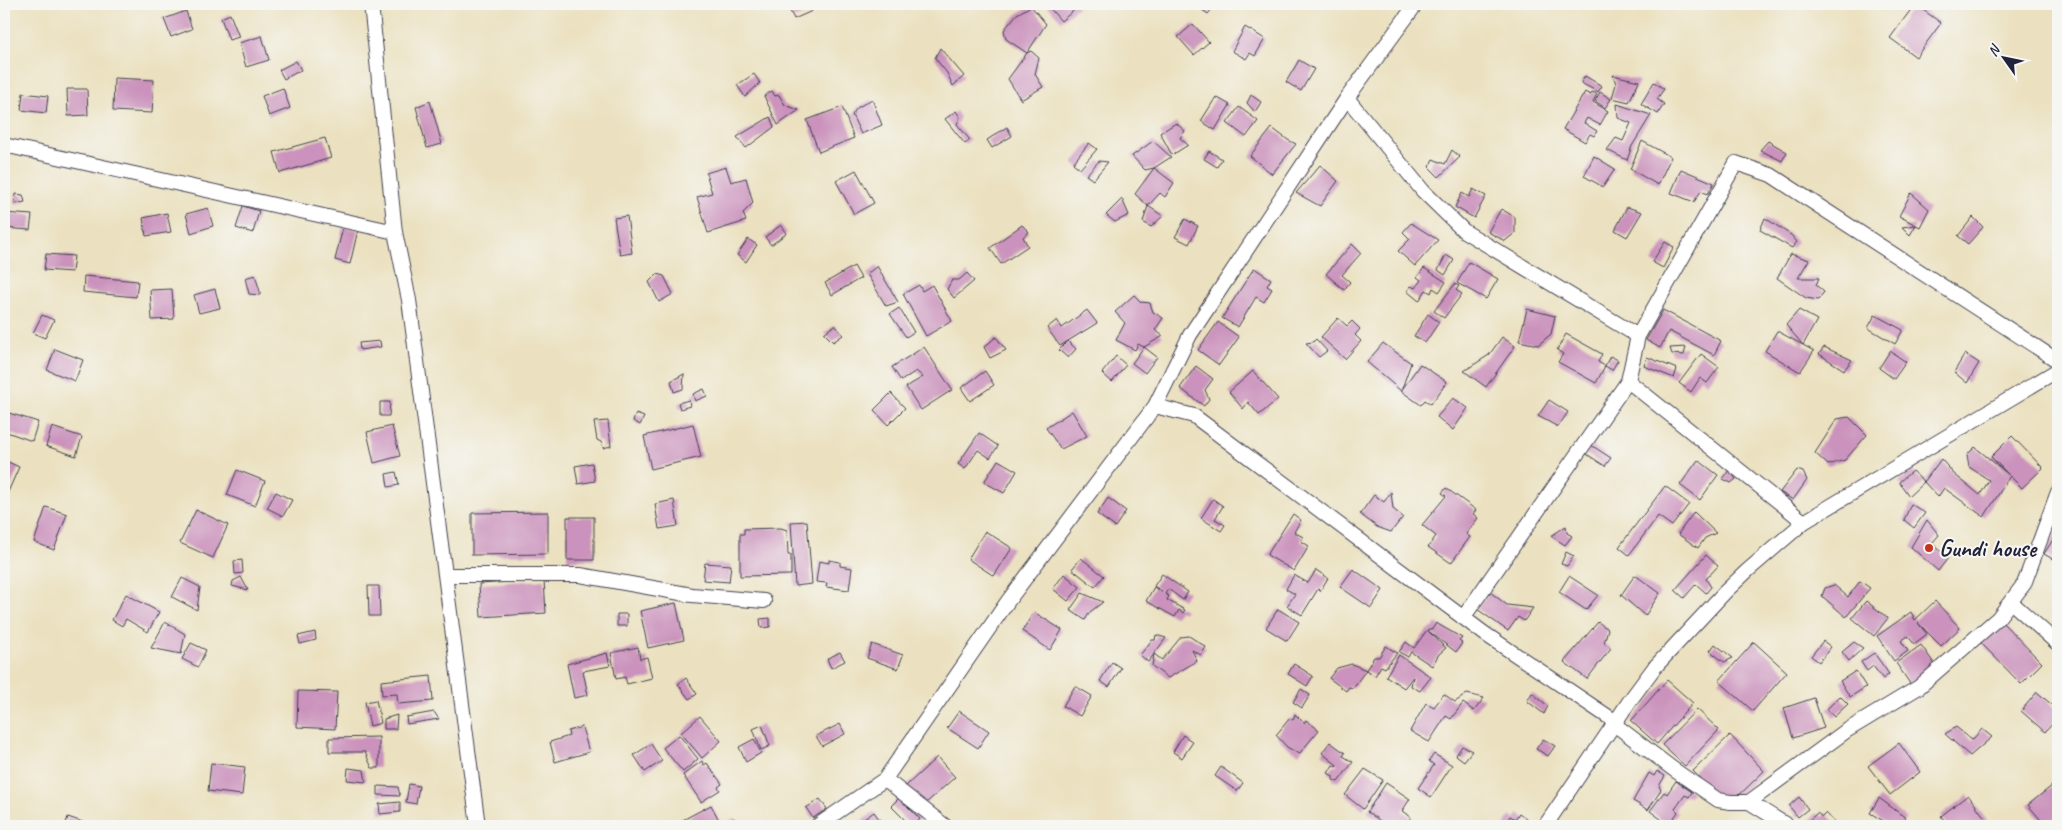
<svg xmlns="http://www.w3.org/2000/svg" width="2062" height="830" font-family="Caveat,sans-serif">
	<rect width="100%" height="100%" fill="#f6f6f2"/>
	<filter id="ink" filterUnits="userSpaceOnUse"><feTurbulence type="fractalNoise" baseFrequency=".02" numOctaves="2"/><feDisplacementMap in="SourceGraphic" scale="10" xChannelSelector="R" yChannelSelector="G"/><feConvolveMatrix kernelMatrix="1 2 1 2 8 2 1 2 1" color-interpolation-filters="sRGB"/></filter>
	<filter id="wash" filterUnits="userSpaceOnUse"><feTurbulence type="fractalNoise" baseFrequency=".0096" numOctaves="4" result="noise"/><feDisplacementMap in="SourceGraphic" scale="20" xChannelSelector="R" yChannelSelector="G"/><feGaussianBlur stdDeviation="1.12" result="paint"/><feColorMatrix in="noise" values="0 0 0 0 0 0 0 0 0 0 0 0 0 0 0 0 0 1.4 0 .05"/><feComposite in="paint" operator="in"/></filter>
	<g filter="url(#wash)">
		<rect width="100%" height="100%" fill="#ebe1c0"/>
		<g id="blocks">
			<!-- building -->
			<path fill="#ca92bc" d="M790,4H810L812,11L794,19L787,5Z
				M1046,4H1076L1078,7L1061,21Z
				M1194,4H1216L1208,14Z
				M1915,4L1941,23L1916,57L1890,38Z
				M1031,6L1046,24L1027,53L1006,39L1004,30L1017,14Z
				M186,11L192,29L171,37L164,19Z
				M230,14L239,37L229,40L221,18Z
				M1193,24L1209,42L1194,55L1178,37Z
				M1245,27L1265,39L1255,56L1250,53L1246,59L1232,51Z
				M262,36L269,60L246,67L239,43Z
				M940,48L964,76L953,86L947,73L935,58Z
				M1031,51L1039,58L1035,74L1043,87L1021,100L1008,79L1027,53Z
				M1299,60L1314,69L1301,91L1286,82Z
				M296,61L301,70L284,79L279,70Z
				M754,74L760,83L745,97L737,85Z
				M1613,75L1639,81L1629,102L1612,98L1616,84Z
				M1585,76L1602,86L1598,92L1581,83Z
				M114,78L154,80L152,113L113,111Z
				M1654,82L1664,89L1657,99L1664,104L1658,114L1641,104Z
				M283,88L290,108L269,116L262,96Z
				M67,89H87L88,115L68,116Z
				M772,91L775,96L779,95L785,105L799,110L778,125L764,96Z
				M1585,92L1590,95L1592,92L1597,94L1593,102L1608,111L1600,125L1587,118L1584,123L1597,131L1594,136L1590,134L1585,142L1563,129Z
				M1600,92L1611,99L1605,108L1595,101Z
				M23,93L48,96L46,113L21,110Z
				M1251,95L1261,102L1255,112L1247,103Z
				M1216,97L1230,105L1215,130L1201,121Z
				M872,99L882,125L861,134L852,115L857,108Z
				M430,101L442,144L427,148L416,107Z
				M1617,104L1651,115L1632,146L1627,160L1607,150L1616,138L1623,141L1631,123L1618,118Z
				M842,107L854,138L819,152L807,120Z
				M1239,107L1258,121L1246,137L1227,123Z
				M956,111L960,117L957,124L970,140L965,144L945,119Z
				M770,117L774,127L746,148L737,137Z
				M1176,123L1185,131L1180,138L1188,145L1172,155L1160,133Z
				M1007,127L1012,136L992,148L987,140Z
				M1272,128L1288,140L1296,144L1272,174L1250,156Z
				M325,138L331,158L280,173L274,152Z
				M1153,141L1171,157L1154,168L1145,170L1132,156Z
				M1642,141L1671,157L1658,185L1630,169Z
				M1768,141L1787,152L1782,161L1760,150Z
				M1089,143L1097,149L1080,169L1073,163Z
				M1452,150L1460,157L1439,177L1429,167L1433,159L1445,164Z
				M1209,151L1222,159L1217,167L1204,159Z
				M1594,156L1615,169L1603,187L1584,176Z
				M1099,161L1108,162L1093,180L1086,175Z
				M1320,165L1338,181L1320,206L1296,193Z
				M726,167L731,182L746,178L753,203L743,213L746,221L708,233L697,197L712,193L706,173Z
				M1154,168L1174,183L1165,197L1160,193L1148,206L1135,194Z
				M1681,169L1714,183L1708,194L1701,191L1694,202L1671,193Z
				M856,170L874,203L854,214L836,181Z
				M1473,189L1486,196L1474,218L1455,207L1462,193L1469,197Z
				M1911,193L1929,209L1920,227L1916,225L1910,235L1902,227L1916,225L1899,216Z
				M16,194L23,195L25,202L15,204Z
				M1122,199L1129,215L1115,222L1106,215Z
				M243,206L259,211L253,233L236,228Z
				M1148,206L1163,216L1151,227L1143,222Z
				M1627,207L1642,212L1627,237L1615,230Z
				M208,208L213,226L191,233L186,214Z
				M1501,209L1515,217V233L1505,241L1488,232Z
				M4,213L32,215L30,230L4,228Z
				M167,213L171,232L146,236L143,218Z
				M627,216L632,253L620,255L614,218Z
				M1973,217L1983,227L1968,244L1958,236Z
				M1765,218L1791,235L1797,242L1792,248L1760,230Z
				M1185,219L1198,226L1189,244L1175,237Z
				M1411,223L1438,240L1415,266L1398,251L1410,239L1403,232Z
				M781,225L787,233L771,245L765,237Z
				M1022,225L1029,232L1023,237L1028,246L1001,264L990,248Z
				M343,227L358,230L350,264L335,260Z
				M748,239L757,245L746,262L737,255Z
				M1665,242L1674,247L1663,268L1652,262Z
				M1352,244L1361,253L1342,275L1350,282L1344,290L1326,274Z
				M46,254L74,256L72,272L44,270Z
				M1791,254L1809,260L1798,278H1819L1816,285L1824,292L1818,300L1806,298L1777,278Z
				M1446,255L1454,260L1445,275L1438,270Z
				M1469,262L1498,279L1486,299L1457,283Z
				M854,266L861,278L832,295L825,283Z
				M877,266L898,302L886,306L867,274Z
				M1254,268L1271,279L1267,286L1272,289L1264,302L1256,297L1238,327L1222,318Z
				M1424,268L1446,282L1439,292L1433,288L1431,293L1426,290L1419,301L1407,291L1411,286L1415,288L1421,280L1417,277Z
				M967,273L974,281L954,298L947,289L952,280H959Z
				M657,274L664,276L673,294L659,302L649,282Z
				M255,275L261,295L249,294L245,278Z
				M84,276L138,281L136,297L83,292Z
				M1455,284L1459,286L1456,290L1462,294L1444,318L1434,311Z
				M919,285L922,291L932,285L952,321L926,336L903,294Z
				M172,289L174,319L152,320L150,290Z
				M215,289L220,308L199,313L194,295Z
				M1134,295L1141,302L1150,303L1153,312L1163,318L1155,330L1163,336L1144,347L1138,344L1135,350L1116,340L1125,323L1115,312Z
				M899,308L914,332L906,337L890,314Z
				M1527,309L1555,316L1551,334L1538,345L1519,341Z
				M1087,310L1097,323L1060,346L1047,328L1057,320L1062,328Z
				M1663,310L1721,341L1714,355L1669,331L1660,348L1646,340Z
				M1799,310L1817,320L1803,345L1814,351L1800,372L1765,351L1777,331L1803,345L1786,325Z
				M1428,314L1439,322L1425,343L1414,336Z
				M42,315L54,320L45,338L33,333Z
				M1875,315L1903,330L1895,344L1868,328Z
				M1338,318L1347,326L1352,321L1360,329L1355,335L1361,341L1345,359L1321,337Z
				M1218,322L1239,337L1219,365L1198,350Z
				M835,325L843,335L833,342L824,333Z
				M1566,334L1602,354L1598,362L1605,366L1596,383L1558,362L1563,354L1557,350Z
				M996,337L1006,350L990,358L984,347Z
				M1502,337L1515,346L1486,387L1464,371L1489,355Z
				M1316,339L1327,351L1319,357L1306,343L1313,342Z
				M380,341L381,347L360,350L359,343Z
				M1068,341L1076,349L1068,358L1059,350Z
				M1383,343L1411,363L1401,391L1420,364L1447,382L1431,404L1425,400L1421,405L1401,391L1367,362Z
				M924,347L952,390L921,410L906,387L923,377L916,371L901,381L892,367Z
				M1144,347L1157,357L1145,373L1132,363Z
				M1686,347L1684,355L1672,354L1670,348Z
				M1824,347L1852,360L1844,370L1819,354Z
				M55,349L83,360L75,381L47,370Z
				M1890,351L1906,362L1894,379L1879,368Z
				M1701,354L1719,367L1707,383L1700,378L1691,392L1679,383Z
				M1965,354L1979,363L1967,383L1954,372Z
				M1116,356L1126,365L1112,382L1102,373Z
				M1610,356L1618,360L1612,370L1605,366Z
				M1647,357L1677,369L1674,378L1644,366Z
				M1196,366L1213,379L1205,390L1209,399L1204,406L1180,388Z
				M985,371L994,385L970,401L961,388Z
				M1253,371L1278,399L1259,415L1248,402L1243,409L1229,392Z
				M684,374L683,389L674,392L671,381Z
				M704,389L707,396L695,401L693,394Z
				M891,393L905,408L888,425L874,410Z
				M1453,398L1468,408L1453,430L1437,417Z
				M689,400L690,406L680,409L678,403Z
				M1549,400L1568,412L1558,427L1538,416Z
				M380,402H390L389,416H380Z
				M1072,411L1087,436L1061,449L1046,428Z
				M9,413L38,422L32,441L4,431Z
				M636,414L644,417L640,425L633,421Z
				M1849,417L1867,435L1845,460L1828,465L1815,453L1837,419Z
				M608,421L611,446L603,448L601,442L597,440L594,422Z
				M693,424L701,457L651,469L644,436Z
				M392,426L400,456L374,463L367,432Z
				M52,427L82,437L76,456L46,446Z
				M979,433L998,446L990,458L978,450L965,469L958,464Z
				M2012,436L2043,468L2022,488L2010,476L1984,517L1944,488L1938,497L1924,482L1941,459L1954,474L1980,495L1989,480L1969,467L1967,455L1975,447L2009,475L1991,457Z
				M1591,445L1611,458L1605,466L1585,453Z
				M4,460L19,467L4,501Z
				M998,460L1017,471L1004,493L984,482Z
				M1698,460L1718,475L1700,500L1680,485Z
				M592,463L595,481L578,484L575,466Z
				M237,470L265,481L255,506L227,495Z
				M1729,470L1736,479L1731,483L1723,479Z
				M1797,470L1803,472L1807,480L1793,500L1780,492Z
				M1912,471L1924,482L1909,496L1899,482Z
				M396,472L399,485L388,487L386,474Z
				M1665,486L1689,504L1672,526L1658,516L1629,555L1619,547Z
				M1446,488L1476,510L1473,514L1478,518L1466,534L1470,537L1451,563L1428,547L1436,536L1422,525L1446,496L1442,493Z
				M276,492L292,500L283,516L267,508Z
				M1391,492L1393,509L1403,517L1391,532L1377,527L1360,514L1374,495L1384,502Z
				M1108,498L1126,511L1115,527L1097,514Z
				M1213,499L1223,506L1215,519L1225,525L1221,531L1201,518Z
				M674,500L678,526L659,529L655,504Z
				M1911,504L1925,513L1914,528L1904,520Z
				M46,507L67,514L54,550L34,542Z
				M196,510L228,525L213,558L180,543Z
				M548,512V554L472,555V513Z
				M1694,512L1716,533L1705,538L1698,548L1678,534Z
				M1293,514L1301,520L1294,532L1303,537L1301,541L1309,546L1294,571L1267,555Z
				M567,517H594V560H567Z
				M1927,520L1939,535L1932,543L1948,558L1938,571L1911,547Z
				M807,521L812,584L795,586L791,522Z
				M1566,526L1567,533L1572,536L1565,545L1551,536Z
				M781,528L787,530L788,555H791V575L740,576V534H744V529Z
				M985,531L1012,548L994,576L968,559Z
				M2057,533L2058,534V562L2044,554Z
				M1566,552L1574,556L1567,566L1561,564Z
				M1706,555L1718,566L1706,579L1711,587L1706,593L1696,584L1684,598L1675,590Z
				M1081,558L1104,576L1095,587L1072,569Z
				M242,560L243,573L235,574L234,561Z
				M829,560L840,562V566L852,568L849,590L826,587L827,583L816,582L819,561L829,563Z
				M705,563L731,565L729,582L703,580Z
				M1353,569L1383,590L1371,608L1340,587Z
				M1316,570L1328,578L1320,591L1318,589L1302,615L1287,606L1295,594L1286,589L1294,575L1308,583Z
				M1064,574L1080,587L1068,601L1053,589Z
				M1162,574L1188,592L1183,600L1168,589L1165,594L1169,596L1167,600L1185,610L1183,613L1179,610L1175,617L1146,601L1154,587L1162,592L1154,586Z
				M1635,575L1660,593L1645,616L1621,595Z
				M1569,576L1598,595L1586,610L1559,592Z
				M241,577L248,590L232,586L233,581Z
				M182,578L200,587L197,610L172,597Z
				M544,580L546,613L481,617L479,584Z
				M1860,581L1870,588L1846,617L1822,596L1825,588L1834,585L1848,597Z
				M368,586H379L380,616H369Z
				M1490,592L1507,605L1533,608L1524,621L1518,617L1508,631L1477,609Z
				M1082,593L1103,602L1090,612L1085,620L1070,610Z
				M126,594L159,612L148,632L126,619L122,626L112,620Z
				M1866,601L1888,618L1874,636L1852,618Z
				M1935,601L1960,628L1941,646L1918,623L1927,634L1914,644L1908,636L1901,641L1908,651L1894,661L1877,636L1911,612L1915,620Z
				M676,603L684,640L648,648L640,611Z
				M1278,609L1299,622L1287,641L1266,628Z
				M1034,612L1062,630L1050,650L1022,631Z
				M617,614H627V626H617Z
				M770,618V627L761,628L760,619Z
				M165,622L185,634L181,654L151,648Z
				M1598,622L1608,629L1604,643L1611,648L1587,679L1564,662Z
				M2002,622L2042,663L2021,684L1981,643Z
				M1436,623L1462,638L1459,641L1462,643L1456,652L1428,631L1446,648L1439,654L1432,666L1411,652L1408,657L1399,652L1406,642L1414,648L1427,630L1433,628Z
				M315,632L316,640L300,644L298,636Z
				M1156,635L1166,638L1154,654L1162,660L1181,637L1189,636L1206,647L1201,655L1192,650L1197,661L1168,678L1152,666L1154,654L1148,662L1140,655L1152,640H1155Z
				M1823,641L1831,647L1819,662L1811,656Z
				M1754,642L1787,672L1753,711L1719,681Z
				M1854,642L1863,648L1849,661L1842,652Z
				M191,643L206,650L198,667L182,659Z
				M872,644L903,655L898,669L867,658Z
				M1715,644L1733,658L1724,662L1710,651Z
				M1921,645L1936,666L1911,685L1896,663Z
				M1386,646L1397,653L1385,668L1381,666L1375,676L1366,670L1374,657H1379Z
				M638,647L640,659L647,657L652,678L627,684L625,677L616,679L611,653Z
				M840,652L845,661L831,668L827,659Z
				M607,653L610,666L583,671L588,695L574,698L567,664Z
				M1874,653L1889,674L1883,679L1873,666L1867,671L1861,662Z
				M1399,655L1431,677L1420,691L1411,686L1413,677L1404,688L1386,676Z
				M1112,662L1121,668L1109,687L1100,681Z
				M1294,664L1313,676L1307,686L1288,674Z
				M1352,664L1366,670L1353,688L1349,687L1346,691L1329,678L1337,668Z
				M1856,671L1866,687L1850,697L1840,681Z
				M431,676L433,701L398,704L397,694L382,695L381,681Z
				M686,678L697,694L689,699L678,684Z
				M1667,680L1693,703L1657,744L1631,721Z
				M1075,686L1092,696L1080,716L1063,706Z
				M1301,689L1310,695L1302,708L1293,702Z
				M298,691L337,692L335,729L297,727Z
				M2037,692L2058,710V718L2045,732L2021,711Z
				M1532,693L1548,706L1544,714L1527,701Z
				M1444,694L1455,702L1467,694L1484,698L1474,711L1463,703L1451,719L1446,716L1429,742L1410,731L1426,703L1434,707Z
				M1840,696L1848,704L1834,717L1827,709Z
				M1814,698L1824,728L1793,738L1784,708Z
				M376,700L381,723L370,726L365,702Z
				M1697,709L1719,730L1685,766L1662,745Z
				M959,711L989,731L978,748L947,728Z
				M434,712L439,719L407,724L406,717Z
				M1295,714L1304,723L1306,720L1319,730L1299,754L1287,747L1276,735L1290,718L1293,720Z
				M397,715L396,729H384V719Z
				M700,716L721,741L702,758L681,733Z
				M840,724L845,734L822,746L816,736Z
				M762,725L770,746L761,750L753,729Z
				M582,727L589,752L555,762L550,742L569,736L568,731Z
				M1956,727L1972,740L1982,729L1992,737L1970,756L1945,734Z
				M679,735L698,759L683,772L663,748Z
				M1183,735L1193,742L1182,758L1173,752Z
				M1730,735L1764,771L1727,807L1693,771Z
				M379,737V768H372L365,752H329V738Z
				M754,739L761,753L746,762L739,747Z
				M1543,739L1555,746L1548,756L1536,749Z
				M1330,742L1345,753L1343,756L1353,762L1338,782L1333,780V776L1328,773L1333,765L1336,767L1337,765L1322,753Z
				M1899,743L1920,772L1890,795L1868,766Z
				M651,744L662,761L645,772L634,755Z
				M1462,746L1472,751L1464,761L1456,755Z
				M1434,754L1452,765L1431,797L1418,788L1434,765L1429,761Z
				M937,757L955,777L924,805L906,786Z
				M702,761L704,765L707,763L722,784L718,787L720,790L701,802L683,775Z
				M211,763L245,767L242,795L208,791Z
				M1221,767L1243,783L1237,791L1215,776Z
				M348,768L364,770L366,782L347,780Z
				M1365,769L1383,780L1363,809L1345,795Z
				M1657,771L1665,776L1659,786L1661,790L1648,810L1633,801L1649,773L1654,776Z
				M1676,781L1692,792L1689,797L1685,795L1675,809L1678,812L1669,825L1650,811L1664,792L1667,794Z
				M2058,781V826H2046L2028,805Z
				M1386,783L1410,799L1402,811L1411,817L1405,826H1388L1367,812Z
				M409,784L419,786L416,804L406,802Z
				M378,786L398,787L400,796L378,795Z
				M1968,795L1991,826H1948L1941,816Z
				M1799,797L1808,809L1798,817L1789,806Z
				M899,798L920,819L913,826H911L891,806Z
				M1879,798L1906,818L1901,826H1892L1870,813Z
				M820,799L827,809L813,818L806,808Z
				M400,802V812L380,814L379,804Z
				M711,805L719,820L713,823L715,826H679L677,823Z
				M874,812L884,826H854Z
				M1519,813L1527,819L1522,826H1504L1510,816L1515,819Z
				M1817,813L1822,817L1826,813L1838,826H1803Z
				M68,817L94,826H65Z
				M734,818L738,826H724L723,824Z"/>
		</g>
	</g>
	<g filter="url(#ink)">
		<use href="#blocks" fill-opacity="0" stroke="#403f4f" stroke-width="1"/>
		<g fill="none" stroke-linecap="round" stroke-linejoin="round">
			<defs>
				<path id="minor" d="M371,4L395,232L409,300L478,826
					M1347,98L1423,191L1464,231L1638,336
					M4,145L395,232
					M1628,381L1804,522
					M1155,406L1190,335L1347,98L1416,4
					M445,575H580L692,595L764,601
					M2011,602L2058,644
					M1463,618L1628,381L1638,336L1736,163L1771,175L2058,361
					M1614,724L1673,769L1718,800L1730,802H1749L1788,826
					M885,779L945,826
					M1749,802L1846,731L1919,687L1998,618L2024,584L2058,492
					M817,826L885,779L1008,601L1155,406L1194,416L1485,634L1616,722
					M1545,826L1631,699L1654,668L1725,592L1747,571L1804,522L2058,370"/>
			</defs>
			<!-- minor casing -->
			<use href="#minor" stroke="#403f4f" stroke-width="16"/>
			<!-- minor -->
			<use href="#minor" stroke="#fff" stroke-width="14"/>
		</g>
	</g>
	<!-- markers -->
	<circle fill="#c8321e" stroke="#f6f6f2" stroke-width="2" cx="1929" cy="548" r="5"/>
	<g text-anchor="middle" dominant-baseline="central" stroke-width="4" stroke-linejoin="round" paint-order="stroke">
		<!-- poi labels -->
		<g font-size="24" font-weight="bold" fill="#22223b" stroke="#f6f6f2" text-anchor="start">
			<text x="1939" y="548">Gundi house</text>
		</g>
	</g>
	<!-- margin -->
	<rect width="2062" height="830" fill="none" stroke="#f6f6f2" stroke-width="20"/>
	<!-- north arrow -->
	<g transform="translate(2004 58) rotate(303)" stroke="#f6f6f2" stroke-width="4" paint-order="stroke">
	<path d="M0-4L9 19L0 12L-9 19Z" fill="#22223b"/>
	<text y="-8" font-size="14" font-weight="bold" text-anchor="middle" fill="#22223b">N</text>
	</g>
</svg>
